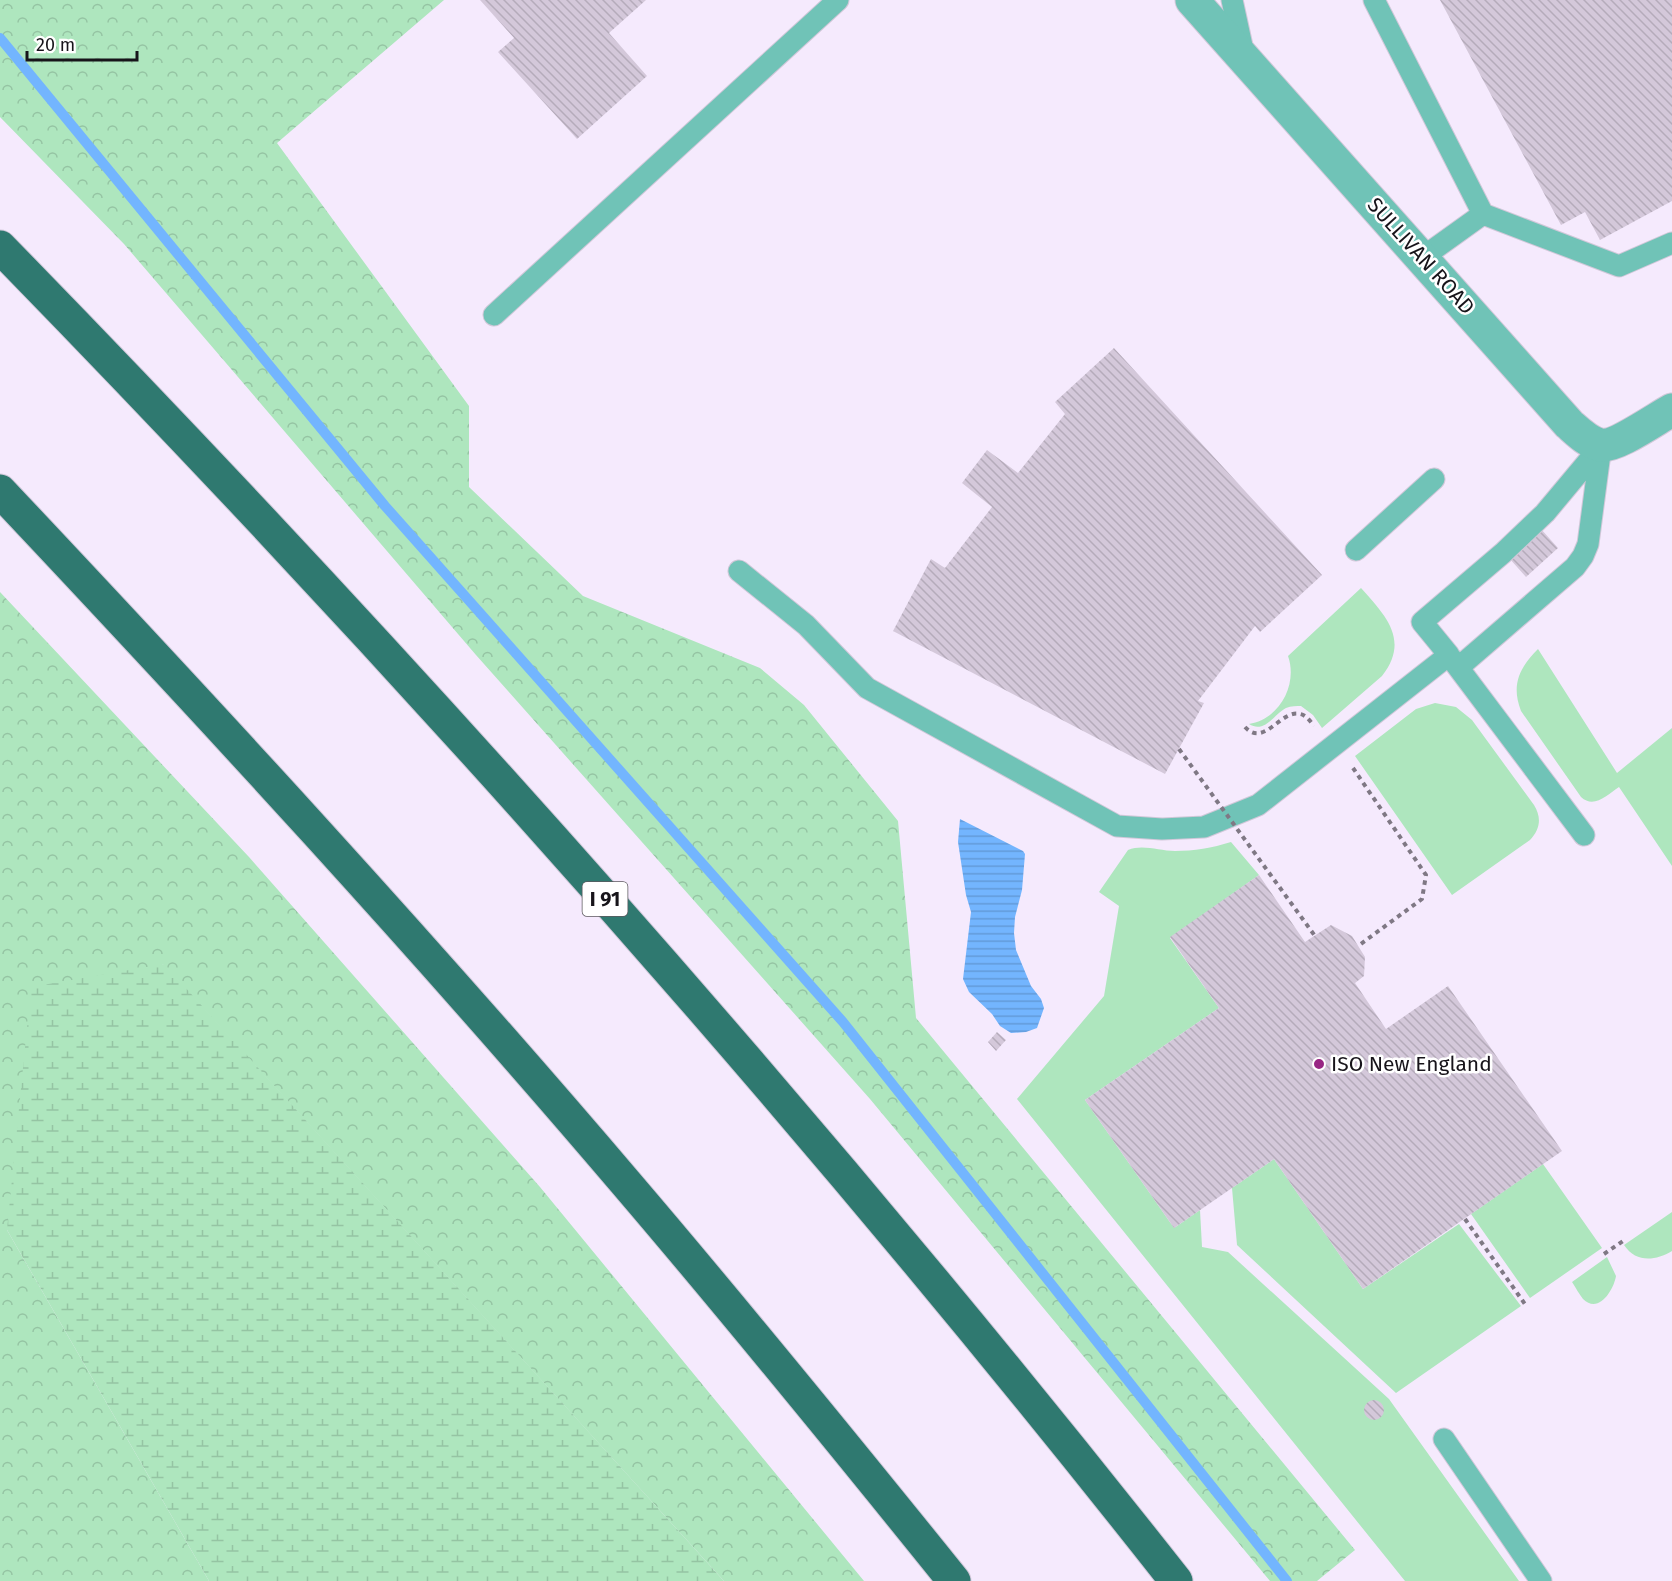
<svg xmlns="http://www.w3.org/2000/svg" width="1672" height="1581" font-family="'Fira Sans',sans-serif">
	<defs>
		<pattern id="forest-crowns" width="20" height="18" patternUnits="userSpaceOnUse" patternTransform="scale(1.5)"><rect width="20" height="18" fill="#aee6be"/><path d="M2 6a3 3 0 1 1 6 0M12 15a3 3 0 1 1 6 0" fill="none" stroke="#95c4a3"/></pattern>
		<pattern id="wetland-marsh" width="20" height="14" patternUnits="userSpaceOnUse" patternTransform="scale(1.5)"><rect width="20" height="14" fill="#aee6be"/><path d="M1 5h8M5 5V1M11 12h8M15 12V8" fill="none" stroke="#95c4a3"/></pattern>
		<pattern id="water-rules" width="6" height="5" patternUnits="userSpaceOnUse" patternTransform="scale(1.5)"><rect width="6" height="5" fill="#73b5fe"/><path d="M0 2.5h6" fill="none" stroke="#639bd9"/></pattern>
		<pattern id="building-back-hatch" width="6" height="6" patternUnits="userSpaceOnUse" patternTransform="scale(1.5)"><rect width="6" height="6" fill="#d4c8da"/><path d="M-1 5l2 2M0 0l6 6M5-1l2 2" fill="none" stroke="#b5abba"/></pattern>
	</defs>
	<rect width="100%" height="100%" fill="#f5eafd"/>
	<!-- green -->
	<path fill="#aee6be" d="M1361,588C1386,616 1410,640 1382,676L1322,728L1313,715L1301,706C1297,706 1291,706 1286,708C1274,714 1265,734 1249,724C1280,719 1298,684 1288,656Z
		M1538,649L1617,773L1672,728V866L1619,787C1607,795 1594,809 1581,797L1521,711C1511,685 1519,668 1538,649Z
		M1435,703L1456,707L1472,720L1534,805C1542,818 1540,829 1530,840L1452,895L1355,756L1416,709Z
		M1231,842L1259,875L1170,938L1219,1008L1085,1100L1174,1228L1200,1210L1202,1247L1228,1252L1389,1399L1519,1581H1405L1017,1099L1104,996L1119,906L1099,892L1128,850C1143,844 1159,851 1175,851C1194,851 1212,848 1231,842Z
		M1274,1159L1363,1289L1459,1224L1521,1306L1396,1393L1237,1245L1232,1188Z
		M1543,1164L1602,1248L1530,1298L1471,1214Z
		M1672,1212V1251C1655,1261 1636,1263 1624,1245Z
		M1607,1257L1616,1276C1614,1289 1599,1315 1583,1299C1579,1294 1576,1288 1572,1282Z"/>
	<!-- forest -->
	<path fill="url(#forest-crowns)" d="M0,0H444L277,143L469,406V487L583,596L760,668L804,705L898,821L916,1018L1355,1550L1317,1581H1270L870,1099L476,655L124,244L0,117Z
		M0,592L249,857L540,1187L864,1581H724L163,964L7,1230L209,1581H0Z"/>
	<!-- wetland -->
	<path fill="url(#wetland-marsh)" d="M164,964L724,1581H209L7,1230L31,987Z"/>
	<!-- water -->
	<path fill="url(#water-rules)" d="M960,819L1023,851L1025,854L1022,890L1015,917L1014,933L1016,950L1031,986L1041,999L1044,1008L1037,1028L1026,1032L1011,1033L1000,1026L992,1014L969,992L963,979L971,912L966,895L958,842Z"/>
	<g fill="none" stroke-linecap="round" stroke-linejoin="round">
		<!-- stream -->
		<path stroke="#73b5fe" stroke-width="10" d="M0,38L385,506L843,1022L1287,1581"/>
	</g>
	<!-- building -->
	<path fill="url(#building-back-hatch)" d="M480,0H646L609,33L647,76L577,139L498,52L514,38Z
		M1440,0H1672V201L1600,240L1585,212L1561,225Z
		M1114,348L1322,575L1260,632L1255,626L1198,701L1204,703L1165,774L893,631L931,559L945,568L992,507L962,483L987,450L1018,473L1065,414L1055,402Z
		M1541,529L1558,548L1526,577L1509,558Z
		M1259,875L1305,942L1331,925L1352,936L1365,957L1364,976L1355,983L1386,1029L1448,986L1562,1151L1363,1289L1274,1159L1174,1228L1085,1100L1219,1008L1170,937Z
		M997,1032L1006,1040L996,1051L988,1042Z
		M1364 1410a10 10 0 1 1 20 0a10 10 0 1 1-20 0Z"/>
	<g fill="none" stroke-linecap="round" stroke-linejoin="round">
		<defs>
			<path id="service" d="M1232,0L1244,55
				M1374,0L1483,214L1423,257
				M1483,214L1619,266L1672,243
				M494,315L838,0
				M1356,550L1434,479
				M739,571L806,625L867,688L1117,826L1162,829L1204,827L1258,805L1449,655L1422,622L1503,553L1545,513L1601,446
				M1451,658L1584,835
				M1459,667L1575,567L1583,556L1588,544L1601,446
				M1444,1439L1541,1581"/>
			<path id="minor" d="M1192,0L1569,424C1578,432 1588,442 1600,445C1615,448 1657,418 1672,410"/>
			<path id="motorway" d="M0,247C414,671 809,1115 1176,1581
				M0,491C213,717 424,946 625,1182C737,1313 846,1447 954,1581"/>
		</defs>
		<!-- service casing -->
		<use href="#service" stroke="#d1c8d9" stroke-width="23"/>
		<!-- minor casing -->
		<use href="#minor" stroke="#d1c8d9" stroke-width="35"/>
		<!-- motorway casing -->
		<use href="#motorway" stroke="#d1c8d9" stroke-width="35"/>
		<!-- path -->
		<path stroke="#7f7884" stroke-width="4" stroke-dasharray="4.5 4.5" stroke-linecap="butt" d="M1245,727C1264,748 1281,709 1300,714C1306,715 1310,721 1314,726
			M1353,768L1426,875L1422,899L1358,946
			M1465,1219L1527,1307
			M1604,1254L1623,1241"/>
		<!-- service -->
		<use href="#service" stroke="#70c3b7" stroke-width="21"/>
		<!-- minor -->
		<use href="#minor" stroke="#70c3b7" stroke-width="33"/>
		<!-- motorway -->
		<use href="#motorway" stroke="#2f7970" stroke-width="33"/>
		<!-- path-bridge -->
		<path stroke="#7f7884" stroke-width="4" stroke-dasharray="4.5 4.5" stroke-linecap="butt" d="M1179,749L1315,936"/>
	</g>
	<!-- markers -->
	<circle fill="#982684" stroke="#fff" stroke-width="2" cx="1319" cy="1064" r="6"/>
	<g text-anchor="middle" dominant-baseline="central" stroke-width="5" stroke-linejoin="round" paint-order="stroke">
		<!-- shield labels -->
		<rect fill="#fff" stroke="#5d5a5f" stroke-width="1.5" x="582.5" y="882" width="45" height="34" rx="4.5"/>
		<g font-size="20" font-weight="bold" fill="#17141a">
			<text x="605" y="899">I 91</text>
		</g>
		<!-- street labels -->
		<g font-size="21" fill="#17141a" stroke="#fff">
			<text transform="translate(1421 256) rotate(48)">SULLIVAN ROAD</text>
		</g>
		<!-- poi labels -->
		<g font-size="21" fill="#17141a" stroke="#fff" text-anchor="start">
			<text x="1331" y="1064">ISO New England</text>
		</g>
	</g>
	<!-- scale -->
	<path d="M27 51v9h110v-9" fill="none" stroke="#17141a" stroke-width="3"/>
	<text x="36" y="51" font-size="18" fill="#17141a" stroke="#ffffff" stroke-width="4.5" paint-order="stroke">20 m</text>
</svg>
